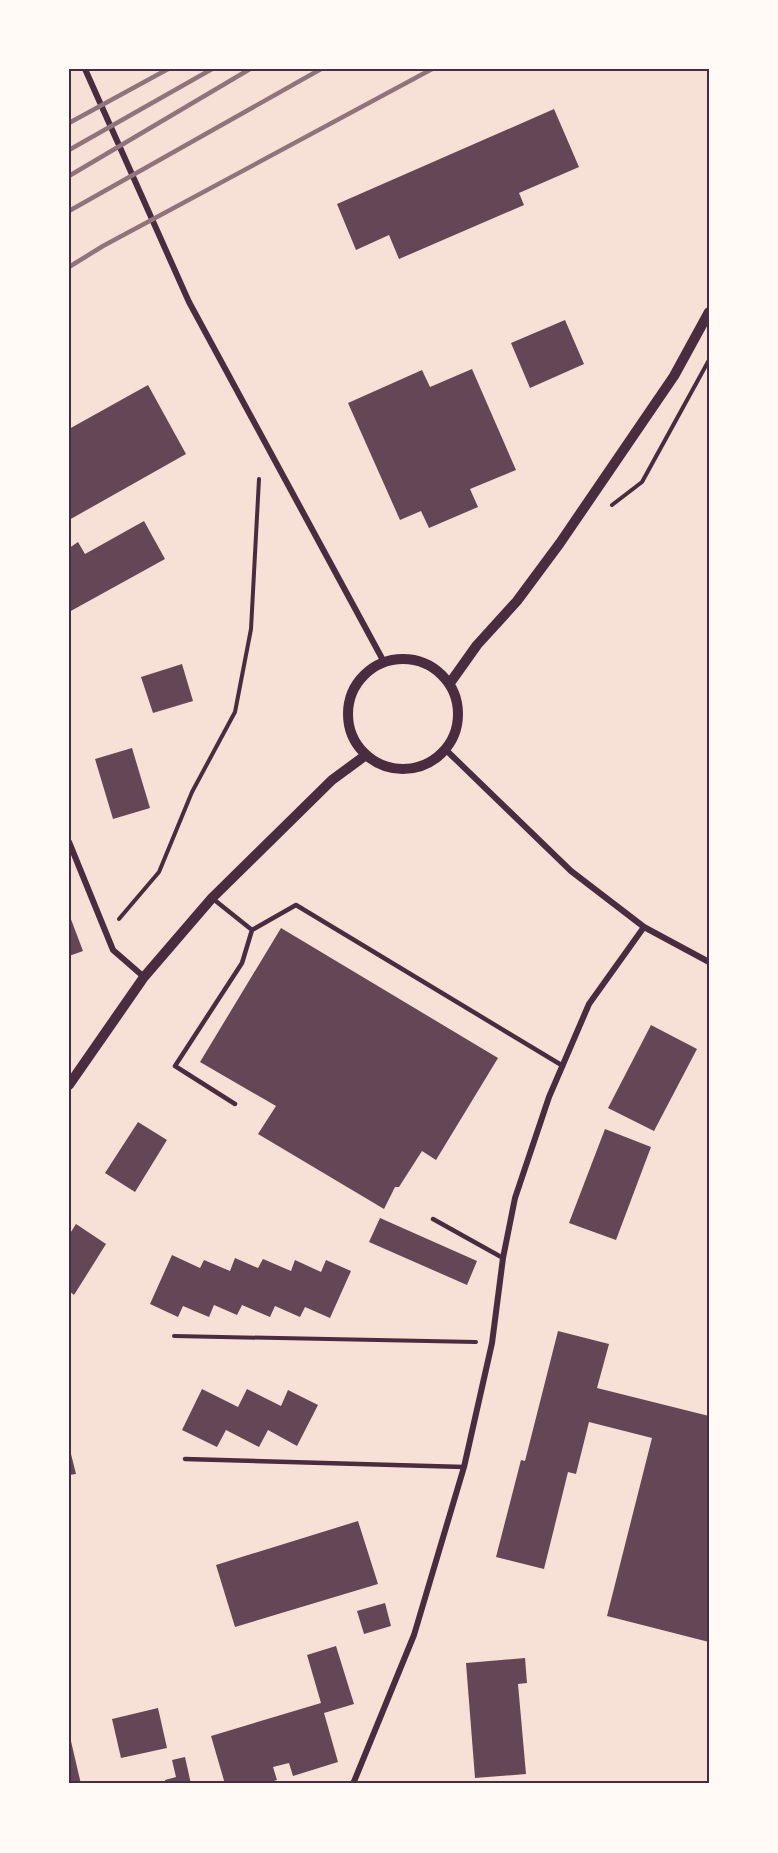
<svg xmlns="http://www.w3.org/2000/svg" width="778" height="1853" font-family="'Open Sans',sans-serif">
	<rect width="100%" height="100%" fill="#f7e1d7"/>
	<!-- building -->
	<path fill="#644757" d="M554,109L579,167L519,193L524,205L399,259L389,235L356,250L337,204Z
		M565,320L584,364L530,388L511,343Z
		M472,369L516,470L470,489L478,507L429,528L421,511L400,520L348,403L422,370L430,387Z
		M148,385L186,454L69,520V429Z
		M144,521L165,559L69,612V548L78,542L85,554Z
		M182,664L193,701L153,713L141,677Z
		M132,748L150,808L113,819L95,759Z
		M69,914L83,951L69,956Z
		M281,928L498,1058L436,1160L422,1151L399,1187H395L384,1209L258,1134L276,1106L200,1062Z
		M651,1025L697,1049L654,1131L608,1108Z
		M138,1122L167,1140L135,1192L105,1173Z
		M605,1129L651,1147L616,1240L569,1223Z
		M380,1218L477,1261L467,1285L369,1242Z
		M76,1224L106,1244L74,1295L69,1291V1235Z
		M172,1255L200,1268L204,1260L230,1271L235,1258L258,1268L263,1259L291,1271L295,1260L321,1272L326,1260L351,1271L330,1318L305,1307L300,1317L275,1306L270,1317L242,1305L237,1315L214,1305L209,1317L183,1306L178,1317L150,1304Z
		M558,1331L609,1344L597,1388L709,1416V1642L607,1616L652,1438L589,1422L576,1474L568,1472L544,1569L496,1557L521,1460L525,1461Z
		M202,1389L238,1407L247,1389L281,1406L288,1390L318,1405L297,1446L268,1430L259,1447L226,1430L217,1447L182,1430Z
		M69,1446L76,1474L69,1475Z
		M358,1521L378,1584L235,1627L216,1565Z
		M385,1603L391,1626L364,1634L357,1611Z
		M336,1646L354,1704L324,1713L338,1762L293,1776L289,1763L273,1767L277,1780L264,1784H225L211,1736L321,1703L307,1655Z
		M525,1658L527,1683L518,1684L526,1774L475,1778L466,1663Z
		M158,1708L167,1748L121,1758L112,1719Z
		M69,1737H70L81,1784H69Z
		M185,1757L191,1784H166L165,1780L176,1777L172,1760Z"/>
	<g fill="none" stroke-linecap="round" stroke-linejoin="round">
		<!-- path -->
		<path stroke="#4a2c40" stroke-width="4" d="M612,505L642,482L709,360
			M119,919L159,872L192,792L235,712L251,629L259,479
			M174,1336L476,1342"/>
		<!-- service -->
		<path stroke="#4a2c40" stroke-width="4.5" d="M212,898L252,930L296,905L563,1066
			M235,1104L175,1066L242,963L252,930
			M433,1219L503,1258
			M185,1459L464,1467"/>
		<!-- minor -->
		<path stroke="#4a2c40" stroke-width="6" d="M85,69L189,302L384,662
			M446,750L571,871L644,927L709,962
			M69,842L113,950L144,977
			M353,1784L414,1635L464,1467L492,1343L503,1258L515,1198L549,1097L589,1004L644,927"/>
		<!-- tertiary -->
		<path stroke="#4a2c40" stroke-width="10" d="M348 714a55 55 0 1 1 110 0a55 55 0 1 1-110 0Z
			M450,683L477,645L517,601L560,543L674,376L709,312
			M69,1085L144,977L212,898L332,780L366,755"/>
		<!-- rail -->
		<path stroke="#8f747c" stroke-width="4.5" d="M69,123L168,69
			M69,150L212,69
			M69,176L250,69
			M69,211L321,69
			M69,267L103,246L432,69"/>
	</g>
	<!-- border -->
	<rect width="778" height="1853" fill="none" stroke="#fffaf5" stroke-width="141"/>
	<rect x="70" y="70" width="638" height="1712" fill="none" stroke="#4a2c40" stroke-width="2"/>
</svg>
